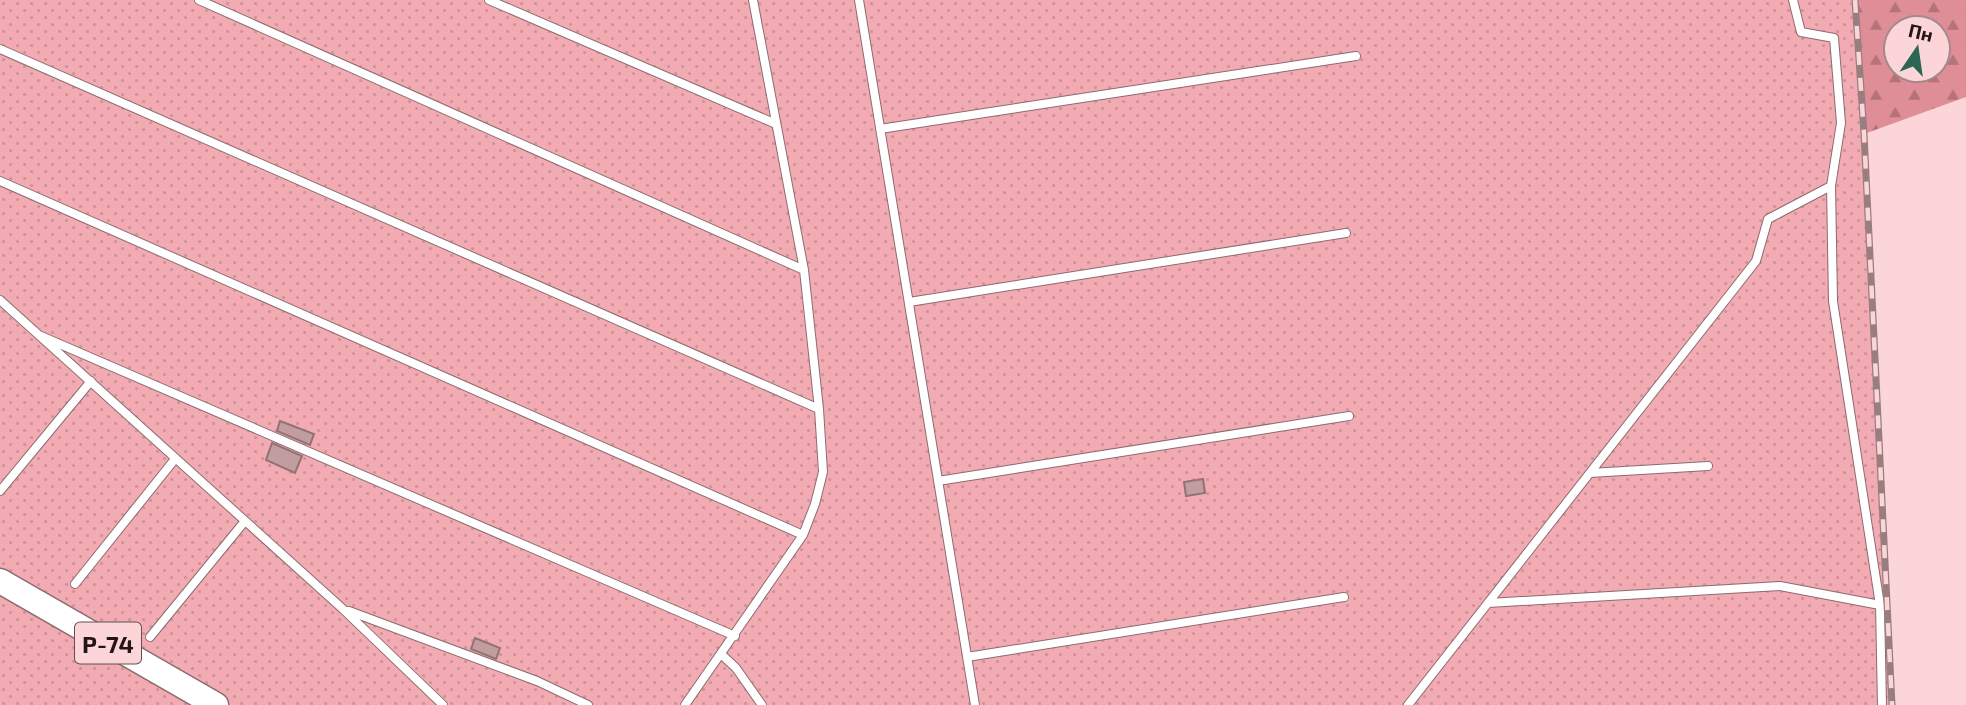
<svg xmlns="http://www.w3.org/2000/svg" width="1966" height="705" font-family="'Exo 2',sans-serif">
	<defs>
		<pattern id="grass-dots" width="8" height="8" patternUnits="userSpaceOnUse" patternTransform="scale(1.75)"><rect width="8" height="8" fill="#f2abb2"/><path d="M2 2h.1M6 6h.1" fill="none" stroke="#cf9298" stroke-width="1.8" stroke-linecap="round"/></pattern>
		<pattern id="forest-firs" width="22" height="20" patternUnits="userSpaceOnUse" patternTransform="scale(1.75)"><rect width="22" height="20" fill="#df8d96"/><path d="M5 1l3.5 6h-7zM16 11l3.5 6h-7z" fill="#b47279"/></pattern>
	</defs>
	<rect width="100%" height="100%" fill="#fbd5d8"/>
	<!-- grass -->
	<path fill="url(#grass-dots)" d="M0,0H1855L1864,134L1892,705H0Z"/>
	<!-- forest -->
	<path fill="url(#forest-firs)" fill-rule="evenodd" d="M1855,0H1966V97L1864,134ZM1896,28H1938V70H1896Z"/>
	<!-- building -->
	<path fill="#c19da0" stroke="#937174" stroke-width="2" d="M280,421L314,434L310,445L277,431Z
		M272,443L302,456L295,473L266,460Z
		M1203,479L1205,493L1186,496L1184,482Z
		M475,638L500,648L496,659L471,649Z"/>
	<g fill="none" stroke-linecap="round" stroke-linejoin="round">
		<defs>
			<path id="lane" d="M199,0L804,270
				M489,0L776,124
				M859,0L975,705
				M1793,0L1801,32L1834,38L1841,123L1831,186L1833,301L1880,605L1882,705
				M0,49L819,409
				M880,129L1356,56
				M0,181L803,535
				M0,300L344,610L443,705
				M909,302L1346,233
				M41,336L735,636
				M1590,473L1708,466
				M938,481L1349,416
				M0,491L91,381
				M75,584L175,459
				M1488,603L1780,586L1880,605
				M349,611L537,681L588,705
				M150,637L245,521
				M721,654L736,668L762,705
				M967,657L1344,597
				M685,705L803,535L815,504L823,472L819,409L804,270L753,0
				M1408,705L1756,261L1768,219L1831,186"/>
			<path id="primary" d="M0,581L216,705"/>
		</defs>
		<!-- lane casing -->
		<use href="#lane" stroke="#8c6b6e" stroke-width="10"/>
		<!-- primary casing -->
		<use href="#primary" stroke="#8c6b6e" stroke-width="27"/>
		<!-- lane -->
		<use href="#lane" stroke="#fff" stroke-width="8"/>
		<!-- primary -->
		<use href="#primary" stroke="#fff" stroke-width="24"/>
		<defs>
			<path id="rail" d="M1855,0L1864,134L1892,705"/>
		</defs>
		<!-- rail casing -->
		<use href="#rail" stroke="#997e80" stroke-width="7"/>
		<!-- rail -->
		<use href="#rail" stroke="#fbd5d8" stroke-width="4.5" stroke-dasharray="13" stroke-linecap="butt"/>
	</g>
	<g text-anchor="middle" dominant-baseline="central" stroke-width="5" stroke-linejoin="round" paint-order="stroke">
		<!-- shield labels -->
		<rect fill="#fbd5d8" stroke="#634f51" stroke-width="2" x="75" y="622.5" width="66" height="41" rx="5"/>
		<g font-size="24" font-weight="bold" fill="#221517">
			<text x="108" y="643">Р-74</text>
		</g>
	</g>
	<!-- north arrow -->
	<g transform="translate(1917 49) rotate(13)"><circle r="33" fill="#fbd5d8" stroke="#a4888b" stroke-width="2"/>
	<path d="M0-5L12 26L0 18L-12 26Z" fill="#2a6651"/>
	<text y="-10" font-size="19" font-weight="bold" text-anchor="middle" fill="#221517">Пн</text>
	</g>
</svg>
